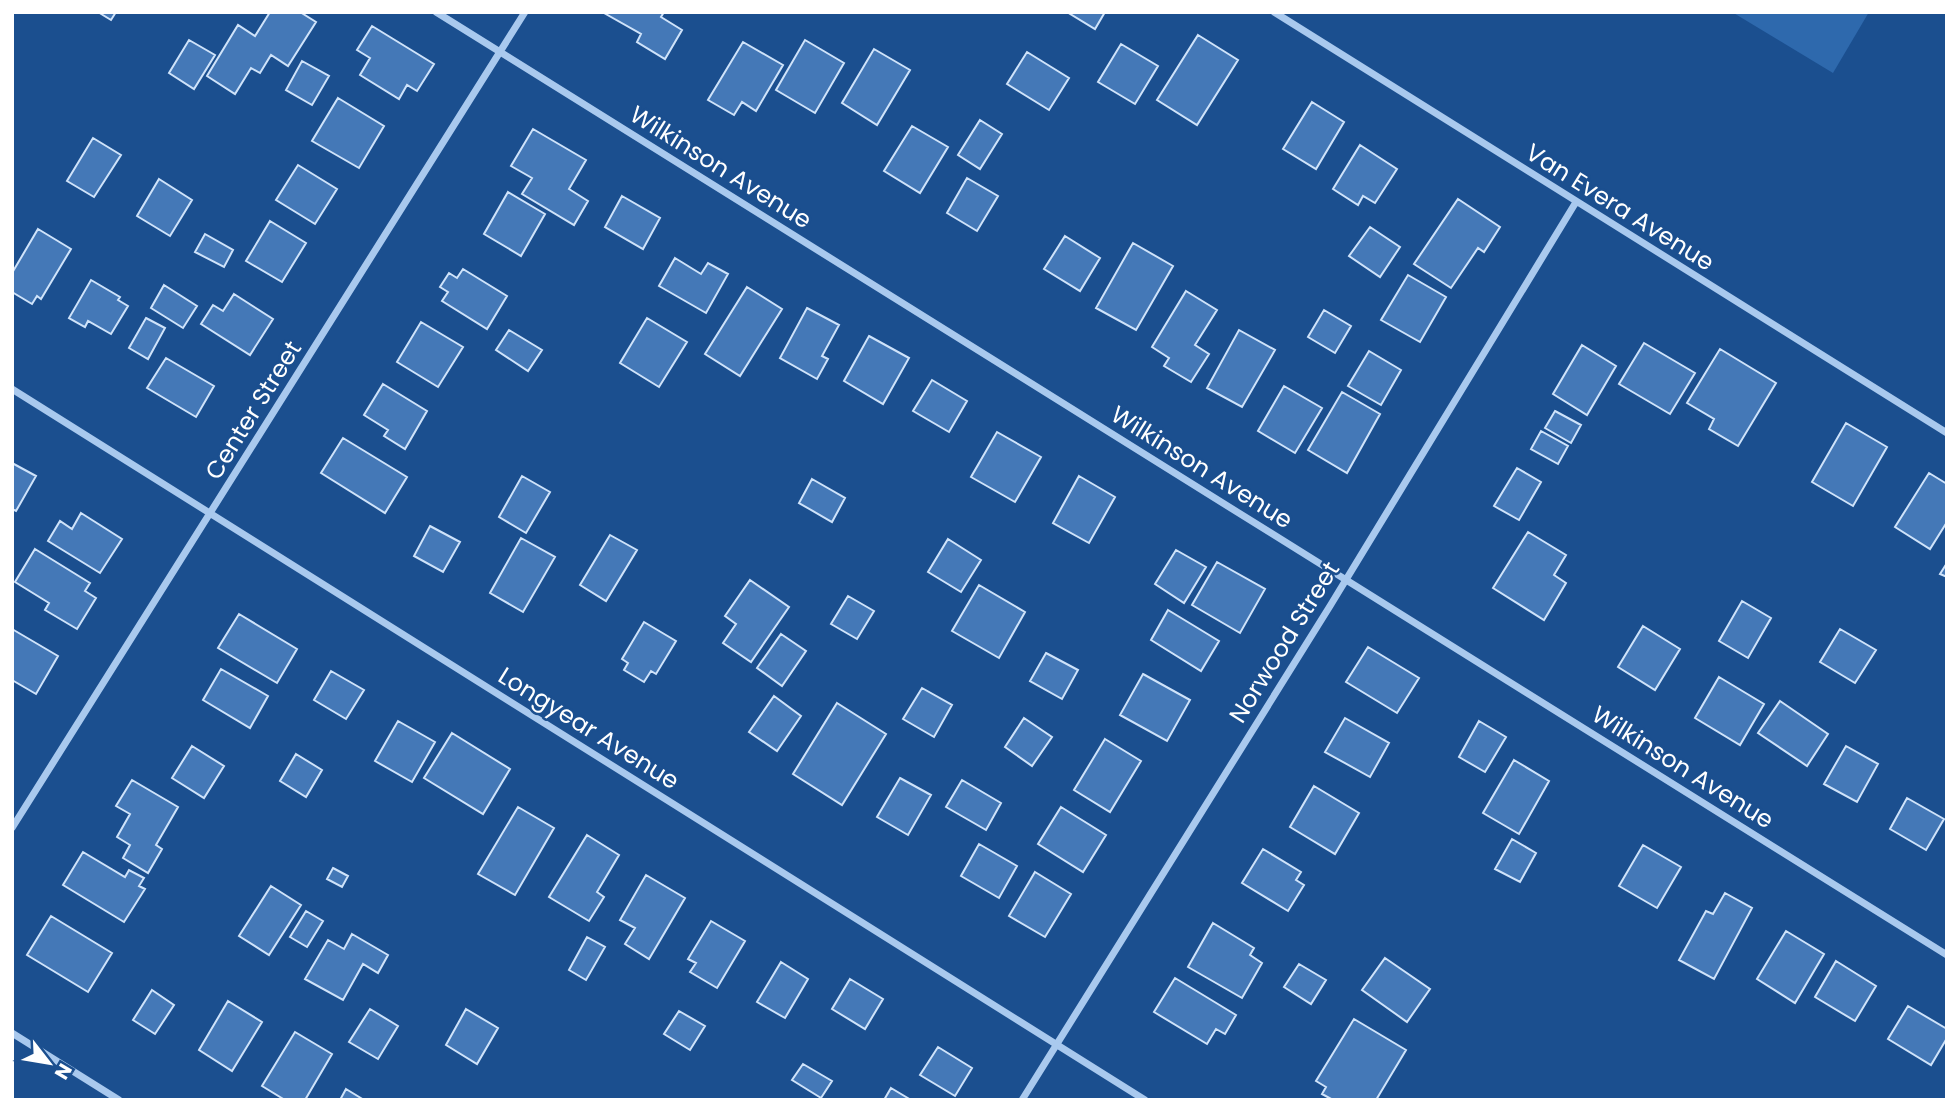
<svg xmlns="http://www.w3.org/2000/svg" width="1959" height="1112" font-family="Poppins,sans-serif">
	<rect width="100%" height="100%" fill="#1b4f8f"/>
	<!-- green -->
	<path fill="#2e69ad" d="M1732,12H1869L1833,73Z"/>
	<!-- building -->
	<path fill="#4478b7" stroke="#cfe3fa" stroke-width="2" d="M98,12H116L111,20Z
		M270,12H300L316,22L288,66L271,55L260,73L251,68L235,94L207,76L238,25L255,36Z
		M664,12L661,17L682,30L665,59L637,42L641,34L604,13Z
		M1067,12H1105L1095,29Z
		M372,26L434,64L417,91L407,85L399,99L360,75L370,58L357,50Z
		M1198,35L1238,60L1197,125L1157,100Z
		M189,40L215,55L194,89L169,73Z
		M805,40L844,63L815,113L776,90Z
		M743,42L783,65L756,111L742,102L734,115L708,100Z
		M1121,44L1158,66L1135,104L1098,82Z
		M874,49L910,70L877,125L842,103Z
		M1027,52L1069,78L1049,110L1007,84Z
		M302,61L329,76L312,105L286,90Z
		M338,98L384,126L359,168L312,141Z
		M1312,102L1344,122L1316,169L1283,149Z
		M980,120L1002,134L980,169L958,155Z
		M912,126L948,147L920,193L884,171Z
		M533,129L586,160L569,189L588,201L574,225L522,194L532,178L511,166Z
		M93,138L121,155L94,197L67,181Z
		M1360,145L1397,169L1375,203L1363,196L1358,205L1333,189Z
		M298,165L337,189L315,224L276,200Z
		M967,178L998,196L977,231L947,213Z
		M159,179L192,200L170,236L137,216Z
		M508,192L545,214L521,256L484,234Z
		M622,196L660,218L643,249L605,227Z
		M1458,199L1500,227L1484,252L1478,248L1451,288L1414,264Z
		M270,221L306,243L282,282L246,261Z
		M1370,227L1400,247L1380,277L1349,256Z
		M38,229L71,249L41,299L37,296L32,304L12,292V273Z
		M205,234L233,250L224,267L195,252Z
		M1065,236L1100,258L1080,291L1044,269Z
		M1133,243L1173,266L1136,330L1096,308Z
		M675,258L701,274L708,263L728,274L706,313L659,286Z
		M463,269L507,296L487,329L442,301L448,292L440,287L449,273L457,278Z
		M1408,275L1446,297L1420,342L1381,320Z
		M91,280L120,297L118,300L128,306L111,334L88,321L85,327L69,318Z
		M164,285L197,306L183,328L151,308Z
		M747,287L782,309L740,376L705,354Z
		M1186,291L1217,310L1195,345L1209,354L1191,382L1164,366L1169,358L1152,347Z
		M234,294L273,319L250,355L201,324L213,305L223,311Z
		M807,308L839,325L822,356L828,359L817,379L780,358Z
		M1324,310L1351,326L1335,353L1308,337Z
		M146,318L165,328L148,359L129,348Z
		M647,318L687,342L659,387L620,363Z
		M421,322L463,347L438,387L397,362Z
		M509,330L542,350L528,371L496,350Z
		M1239,330L1275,350L1242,407L1207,388Z
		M869,336L909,358L883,404L844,381Z
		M1644,343L1695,373L1670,414L1619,384Z
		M1582,345L1616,366L1587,415L1553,394Z
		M1720,349L1776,383L1738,446L1709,429L1714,419L1687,403Z
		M1369,351L1401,370L1381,405L1348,386Z
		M166,358L214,386L196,417L147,388Z
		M932,380L967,401L949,432L913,411Z
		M383,384L427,411L405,449L384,436L388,430L364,415Z
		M1284,386L1322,408L1295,453L1258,431Z
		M1342,392L1380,414L1347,473L1308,450Z
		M1555,411L1581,425L1571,443L1545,428Z
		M1846,423L1887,447L1853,506L1812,482Z
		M1541,431L1568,446L1558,464L1531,449Z
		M997,432L1041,457L1015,502L971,477Z
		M343,438L407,477L385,513L321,473Z
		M12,463L36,476L16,511L12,509Z
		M1517,468L1541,482L1519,520L1494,506Z
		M1929,473L1947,484V522L1930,549L1895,527Z
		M522,476L550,492L526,533L499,517Z
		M1079,476L1115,497L1089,543L1053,523Z
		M812,479L845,498L832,522L799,503Z
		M81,513L122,539L100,573L48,541L60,521L72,529Z
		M430,526L460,542L443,572L414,556Z
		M1528,532L1566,555L1554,575L1566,583L1544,620L1493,588Z
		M610,535L637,550L606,601L580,585Z
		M521,538L555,557L523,612L490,593Z
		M948,539L981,560L961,592L928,572Z
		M35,549L90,583L85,591L96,598L77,629L45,610L49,603L15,582Z
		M1176,550L1206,567L1184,603L1155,584Z
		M1217,562L1265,589L1240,633L1192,605Z
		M1947,563V577L1940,574Z
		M750,580L789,607L751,662L723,643L736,624L725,616Z
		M979,585L1025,612L999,658L952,631Z
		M848,596L874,611L857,639L831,624Z
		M1742,601L1771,618L1748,658L1719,641Z
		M1168,610L1219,641L1201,671L1151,640Z
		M239,614L297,649L277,683L218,648Z
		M644,622L676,641L656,674L651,671L644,682L624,670L628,663L622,659Z
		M1643,626L1680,649L1655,690L1618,667Z
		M12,629L58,656L36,694L12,680Z
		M1840,629L1876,650L1855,683L1820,662Z
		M781,634L806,651L782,686L757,668Z
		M1368,647L1419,678L1397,713L1346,682Z
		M1046,653L1078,670L1062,699L1030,681Z
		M221,669L268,696L250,728L203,700Z
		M331,671L364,690L346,719L314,700Z
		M1143,674L1190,700L1167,741L1120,715Z
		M1719,677L1764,704L1740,745L1695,718Z
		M922,688L952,705L934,737L903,719Z
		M774,696L801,716L777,751L749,732Z
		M1780,701L1828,734L1807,766L1758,733Z
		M837,703L886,734L842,805L793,774Z
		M1024,718L1052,737L1032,766L1005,747Z
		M1345,718L1389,743L1370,777L1325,752Z
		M398,721L435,742L412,782L375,761Z
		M1479,721L1506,737L1485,772L1459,757Z
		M452,733L510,769L483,814L424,778Z
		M1105,739L1141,761L1110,812L1074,790Z
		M192,746L224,766L204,798L172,778Z
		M1846,746L1878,764L1857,802L1824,784Z
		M296,754L322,770L306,797L280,781Z
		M1514,760L1549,781L1519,834L1483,813Z
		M900,778L931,795L908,835L877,817Z
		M132,780L178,807L156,845L162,849L148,873L123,858L130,845L117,837L130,814L116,806Z
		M962,780L1001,803L986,830L946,807Z
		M1314,786L1359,813L1335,854L1290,827Z
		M1907,798L1944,819L1926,850L1890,829Z
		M518,807L554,828L515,895L478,874Z
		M1061,807L1106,835L1083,872L1038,844Z
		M587,835L619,855L597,892L604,897L589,921L549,897Z
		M1512,839L1536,853L1520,882L1495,869Z
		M979,844L1017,866L999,898L961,876Z
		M1643,845L1681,867L1657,908L1619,886Z
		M1263,849L1301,872L1296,880L1304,885L1288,911L1242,883Z
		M83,852L125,877L129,870L144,878L139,886L145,889L124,922L63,885Z
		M333,868L348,876L342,887L327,879Z
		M1035,872L1071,894L1045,937L1009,916Z
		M646,875L685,898L649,959L625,944L635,928L620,920Z
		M271,886L301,905L269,955L239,936Z
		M1725,893L1752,908L1714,979L1679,960L1706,911L1713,914Z
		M306,911L323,921L307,947L290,937Z
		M51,916L112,953L88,992L27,955Z
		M711,921L745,941L717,988L690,972L696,963L688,959Z
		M1213,923L1254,948L1250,955L1262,963L1242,998L1188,967Z
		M1786,931L1824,954L1795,1003L1757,979Z
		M352,934L388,955L378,973L363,964L343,1000L305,979L328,940L344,949Z
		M587,937L605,947L586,980L569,970Z
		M1385,958L1430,989L1407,1022L1362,990Z
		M1836,961L1876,986L1855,1021L1815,997Z
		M781,962L808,979L785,1018L757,1002Z
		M1299,964L1326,980L1311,1004L1284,987Z
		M1175,978L1236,1015L1225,1034L1216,1029L1207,1044L1154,1012Z
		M850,979L883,999L865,1029L832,1009Z
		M152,990L174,1005L155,1034L133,1020Z
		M228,1001L262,1022L232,1071L199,1050Z
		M1908,1006L1947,1029V1038L1931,1065L1888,1039Z
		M370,1009L398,1026L378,1059L349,1042Z
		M466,1009L498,1028L477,1064L446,1045Z
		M679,1011L705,1026L690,1050L664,1034Z
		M1354,1019L1406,1050L1376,1100H1333L1322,1094L1326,1087L1316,1081Z
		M295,1032L332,1054L305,1100H285L262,1086Z
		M938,1047L972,1068L955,1096L920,1075Z
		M803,1064L832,1081L821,1098L792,1080Z
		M891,1088L911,1100H884Z
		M346,1089L364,1100H340Z"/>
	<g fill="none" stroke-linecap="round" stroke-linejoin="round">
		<!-- street -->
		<path stroke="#a9c9ee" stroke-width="7" d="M436,12L1947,955
			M1274,12L1947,433
			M12,389L1145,1100
			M12,828L525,12
			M12,1033L119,1100
			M1022,1100L1330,606L1576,202"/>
	</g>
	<g text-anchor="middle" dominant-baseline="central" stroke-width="5" stroke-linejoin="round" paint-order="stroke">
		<!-- street labels -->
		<g font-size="24" fill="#fff" stroke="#1b4f8f">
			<text transform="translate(721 167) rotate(32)">Wilkinson Avenue</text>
			<text transform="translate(1620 207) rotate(32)">Van Evera Avenue</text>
			<text transform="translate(253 410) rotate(-58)">Center Street</text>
			<text transform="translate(1202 467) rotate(32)">Wilkinson Avenue</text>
			<text transform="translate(1284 642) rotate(-58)">Norwood Street</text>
			<text transform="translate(589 728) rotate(32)">Longyear Avenue</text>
			<text transform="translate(1683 767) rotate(32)">Wilkinson Avenue</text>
		</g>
	</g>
	<!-- border -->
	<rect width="1959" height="1112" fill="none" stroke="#ffffff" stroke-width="28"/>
	<!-- north arrow -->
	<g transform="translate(49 1063) rotate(121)" stroke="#1b4f8f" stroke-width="5" paint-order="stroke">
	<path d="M0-5L12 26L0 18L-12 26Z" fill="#ffffff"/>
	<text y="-10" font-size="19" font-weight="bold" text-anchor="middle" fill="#ffffff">N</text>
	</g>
</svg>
